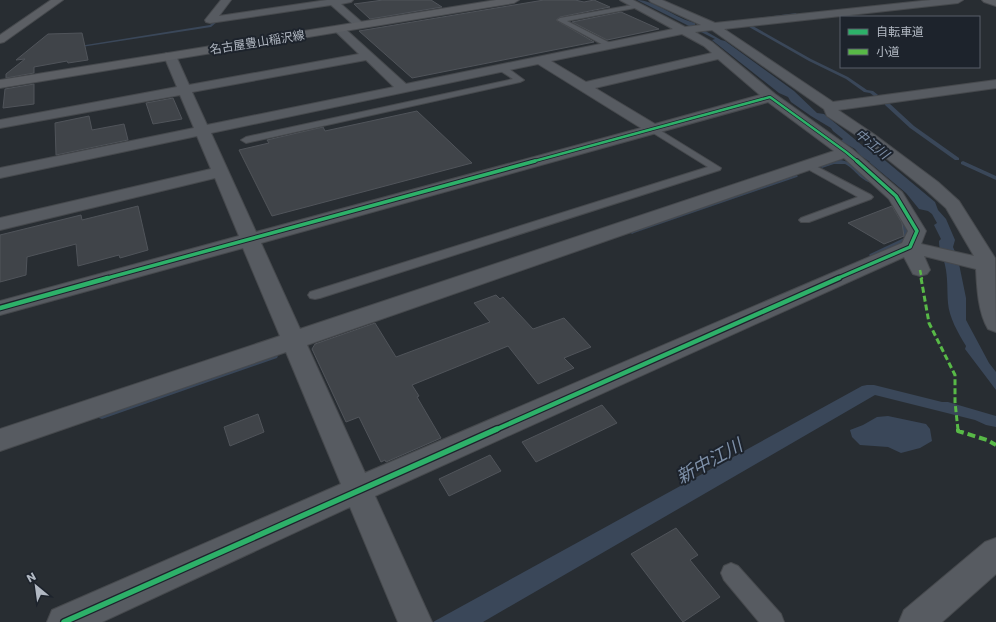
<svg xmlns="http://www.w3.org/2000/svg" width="996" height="622" font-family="Poppins,'Noto Sans JP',sans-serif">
	<rect width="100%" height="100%" fill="#282d32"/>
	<!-- water -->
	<path fill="#3a4759" d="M637,0C654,0 677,19 695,23V25L721,40L725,41L794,91L817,113L824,114L863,146L869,147L935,202L938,210L946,219L955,240L953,247L958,259L966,298V320L989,363L996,372V390L965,349L966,346C958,333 949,317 948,303C947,290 948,278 945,265C943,256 939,252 939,241L941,239L934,225L937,223L932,214L928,211L919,209L906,193L869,162H870L861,156L855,149L841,141L843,139L833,131L831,128L811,116L791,102L788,97L779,93L712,40L715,39Z
		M867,385H874L942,402H948L996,416V427L986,425L975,420L875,395L483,622H433L862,386Z
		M888,416L926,424L930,429L932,441L920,448L901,453L888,447L860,445L852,437L850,430L863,425L877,417Z"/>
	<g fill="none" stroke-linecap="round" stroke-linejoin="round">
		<!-- stream -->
		<path fill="#3a4759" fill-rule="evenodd" d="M796,13L797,15L737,22L735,21Z
			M215,20L218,21L211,27L75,48L73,47L210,25Z
			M749,25H751L811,59L848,77L867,90L873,91L882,98L878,99L870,93L864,92L846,79L809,61L749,27Z
			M885,103H889L914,126L959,158V160H955L910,128L885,105Z
			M841,160C852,162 856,167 864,174C867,177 871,179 875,182L874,183C862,183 855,169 845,164H834L822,168L819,166L831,162Z
			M963,161L996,176V180L961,164V162Z
			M795,174L798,176L797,177L634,233L632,234L629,232L630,231Z
			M901,215L904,217L910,239L909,240L874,256H870L869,255L870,254L904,238L898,217Z
			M274,353L277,354L278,356L277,358L102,419L99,418L98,416L99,414Z"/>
	</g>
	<!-- building -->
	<path fill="#404449" stroke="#50545a" d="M383,0H431L442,7L370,19L354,4Z
		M544,0H575L584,2L594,0L610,7L560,17L556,20L594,42L412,78L359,31Z
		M621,12L659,29L607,40L572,22Z
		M82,33L88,60L68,63L67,61L34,67V73L6,78V74L25,59L16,60L48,34Z
		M34,84V104L3,108L5,89Z
		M173,98L182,119L153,124L146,103Z
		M417,111L472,163L272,216L239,150L269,143L267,140L323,127L325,131Z
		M89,116L92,130L124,124L128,140L56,155L55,123Z
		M138,206L148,250L120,258L119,255L78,266L76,244L27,257L26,275L0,282V235L81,215L82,220Z
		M892,206L902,223L904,236L884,244L848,223Z
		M496,295L500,299L503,297L533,329L564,318L591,347L564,358L574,368L538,384L508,346L412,385L419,396L417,397L441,438L386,462L385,460L381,462L359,417L346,422L312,349L315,344L375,323L396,357L490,322L474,303Z
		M602,405L617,423L536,462L522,442Z
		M258,414L264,432L230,446L224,427Z
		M490,455L501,471L449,496L439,479Z
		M676,528L698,555L690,560L720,597L683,622L631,554Z"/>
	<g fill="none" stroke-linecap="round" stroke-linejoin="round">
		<defs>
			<path id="lane" d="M638,4L640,5V7L567,21L612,44V48H609L557,20L560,18Z
				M499,66H505L524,80L520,82L246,143L241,140L246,137L513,79L499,70Z
				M653,126L721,168L720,170L320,298L315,299L310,298L308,295L310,292L708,167L650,131L648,129Z
				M808,162L871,195L873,197L871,199L809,222H801L799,220L801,218L858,197L804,167L803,165L804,163Z
				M731,563L738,566L781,614L784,622H759L724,580L721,573L724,566Z"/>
			<path id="street" d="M221,0H231L219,16L327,0H353L351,2L341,4L365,25L364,27H356L331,5L210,23L206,22L205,20Z
				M620,0H633L685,27L701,25L651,2L649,0H662L715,23L931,0H963L958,3L724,29L833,102L996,80V88L838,110L875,135L938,182L959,201L995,258L996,332L988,329C978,312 977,288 976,269L924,256L930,270L927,274L920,276L913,274L904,257L375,496L432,622H398L350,507L102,622H47L52,610L341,484L286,352L0,451V429L280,336L243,248L0,315V301L239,236L215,178L0,230V218L211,169L197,136L0,178V168L194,128L180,95L0,128V120L177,87L164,56L166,53H174L176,56L189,85L359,54L335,31L334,29L335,27H343L406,84L673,29ZM712,30L824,109L827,116L865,141L926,190L946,208L974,256L921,244L926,231L902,192L852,149L775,94L712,42L695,32ZM682,34L704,46L712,53L586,82L551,61ZM718,59L760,95L655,124L595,88ZM366,60L394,87L207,125L192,92ZM538,64L641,128L256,232L211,133ZM768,102L834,151L300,329L261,243ZM844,158L889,199L908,231L902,243L365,473L307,345Z
				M996,538V574L942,622H899L904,610L985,542Z"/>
			<path id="secondary" d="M51,0H63L4,42L0,43V35Z
				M496,0H519L514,3L0,88V80Z
				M982,0H996V6L984,2Z"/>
		</defs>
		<!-- lane casing -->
		<use href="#lane" stroke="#46494d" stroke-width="2"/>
		<!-- street casing -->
		<use href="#street" stroke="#46494d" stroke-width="2"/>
		<!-- secondary casing -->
		<use href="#secondary" stroke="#46494d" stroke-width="2"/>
		<!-- lane -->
		<use href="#lane" fill="#575b61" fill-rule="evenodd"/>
		<!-- street -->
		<use href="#street" fill="#575b61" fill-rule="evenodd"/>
		<!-- secondary -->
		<use href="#secondary" fill="#5c5f64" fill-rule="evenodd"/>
		<!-- quiet-far2 -->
		<path stroke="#58b947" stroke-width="2.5" stroke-dasharray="5 2.5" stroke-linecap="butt" d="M920,270L922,279"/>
		<!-- quiet-far1 -->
		<path stroke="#58b947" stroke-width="3" stroke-dasharray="6 3" stroke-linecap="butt" d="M921,278L929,323L955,375V402L958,430"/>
		<!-- quiet -->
		<path stroke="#58b947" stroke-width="4" stroke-dasharray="8 4" stroke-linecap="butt" d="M958,429V431L987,440L996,445"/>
		<defs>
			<path id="cycleway-far3" d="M531,162L770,97L846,152L858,162"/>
			<path id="cycleway-far2" d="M104,279L535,161
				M836,279L910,247L917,231L896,196L857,161"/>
			<path id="cycleway-far1" d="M0,308L108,278
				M495,430L839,278"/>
			<path id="cycleway" d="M64,622L497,429"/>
		</defs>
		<!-- cycleway-far3 casing -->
		<use href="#cycleway-far3" stroke="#1d232c" stroke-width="4"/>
		<!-- cycleway-far2 casing -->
		<use href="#cycleway-far2" stroke="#1d232c" stroke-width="5.5"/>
		<!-- cycleway-far1 casing -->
		<use href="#cycleway-far1" stroke="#1d232c" stroke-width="7"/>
		<!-- cycleway casing -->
		<use href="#cycleway" stroke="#1d232c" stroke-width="8"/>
		<!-- cycleway-far3 -->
		<use href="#cycleway-far3" stroke="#2db169" stroke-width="2.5"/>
		<!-- cycleway-far2 -->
		<use href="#cycleway-far2" stroke="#2db169" stroke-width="3.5"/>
		<!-- cycleway-far1 -->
		<use href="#cycleway-far1" stroke="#2db169" stroke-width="4.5"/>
		<!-- cycleway -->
		<use href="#cycleway" stroke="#2db169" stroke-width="5.5"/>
	</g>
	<g text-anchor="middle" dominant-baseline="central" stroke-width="4" stroke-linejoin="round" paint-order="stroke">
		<!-- far-street labels -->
		<g font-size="12" fill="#b2b9c3" stroke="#1d232c">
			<text transform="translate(257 42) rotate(-9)">名古屋豊山稲沢線</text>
		</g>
		<!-- far-water labels -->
		<g font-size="13" font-style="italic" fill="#7e90a8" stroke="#1d232c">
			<text transform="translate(872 144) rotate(39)">中江川</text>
		</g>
		<!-- near-water labels -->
		<g font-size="18" font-style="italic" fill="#7e90a8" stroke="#1d232c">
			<text transform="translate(709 461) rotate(-29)">新中江川</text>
		</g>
	</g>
	<!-- legend -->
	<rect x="840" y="16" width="140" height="52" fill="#1d232c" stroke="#595f68"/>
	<rect x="848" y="29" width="20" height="6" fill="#2db169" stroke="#595f68"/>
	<text x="876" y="36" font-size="12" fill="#b2b9c3">自転車道</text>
	<rect x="848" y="49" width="20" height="6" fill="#58b947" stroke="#595f68"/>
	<text x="876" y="56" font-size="12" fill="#b2b9c3">小道</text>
	<!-- north arrow -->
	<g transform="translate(36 586) rotate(331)" stroke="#1d232c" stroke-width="3" paint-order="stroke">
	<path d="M0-3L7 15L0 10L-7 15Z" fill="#b2b9c3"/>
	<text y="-6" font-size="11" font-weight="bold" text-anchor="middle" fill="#b2b9c3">N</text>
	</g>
</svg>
